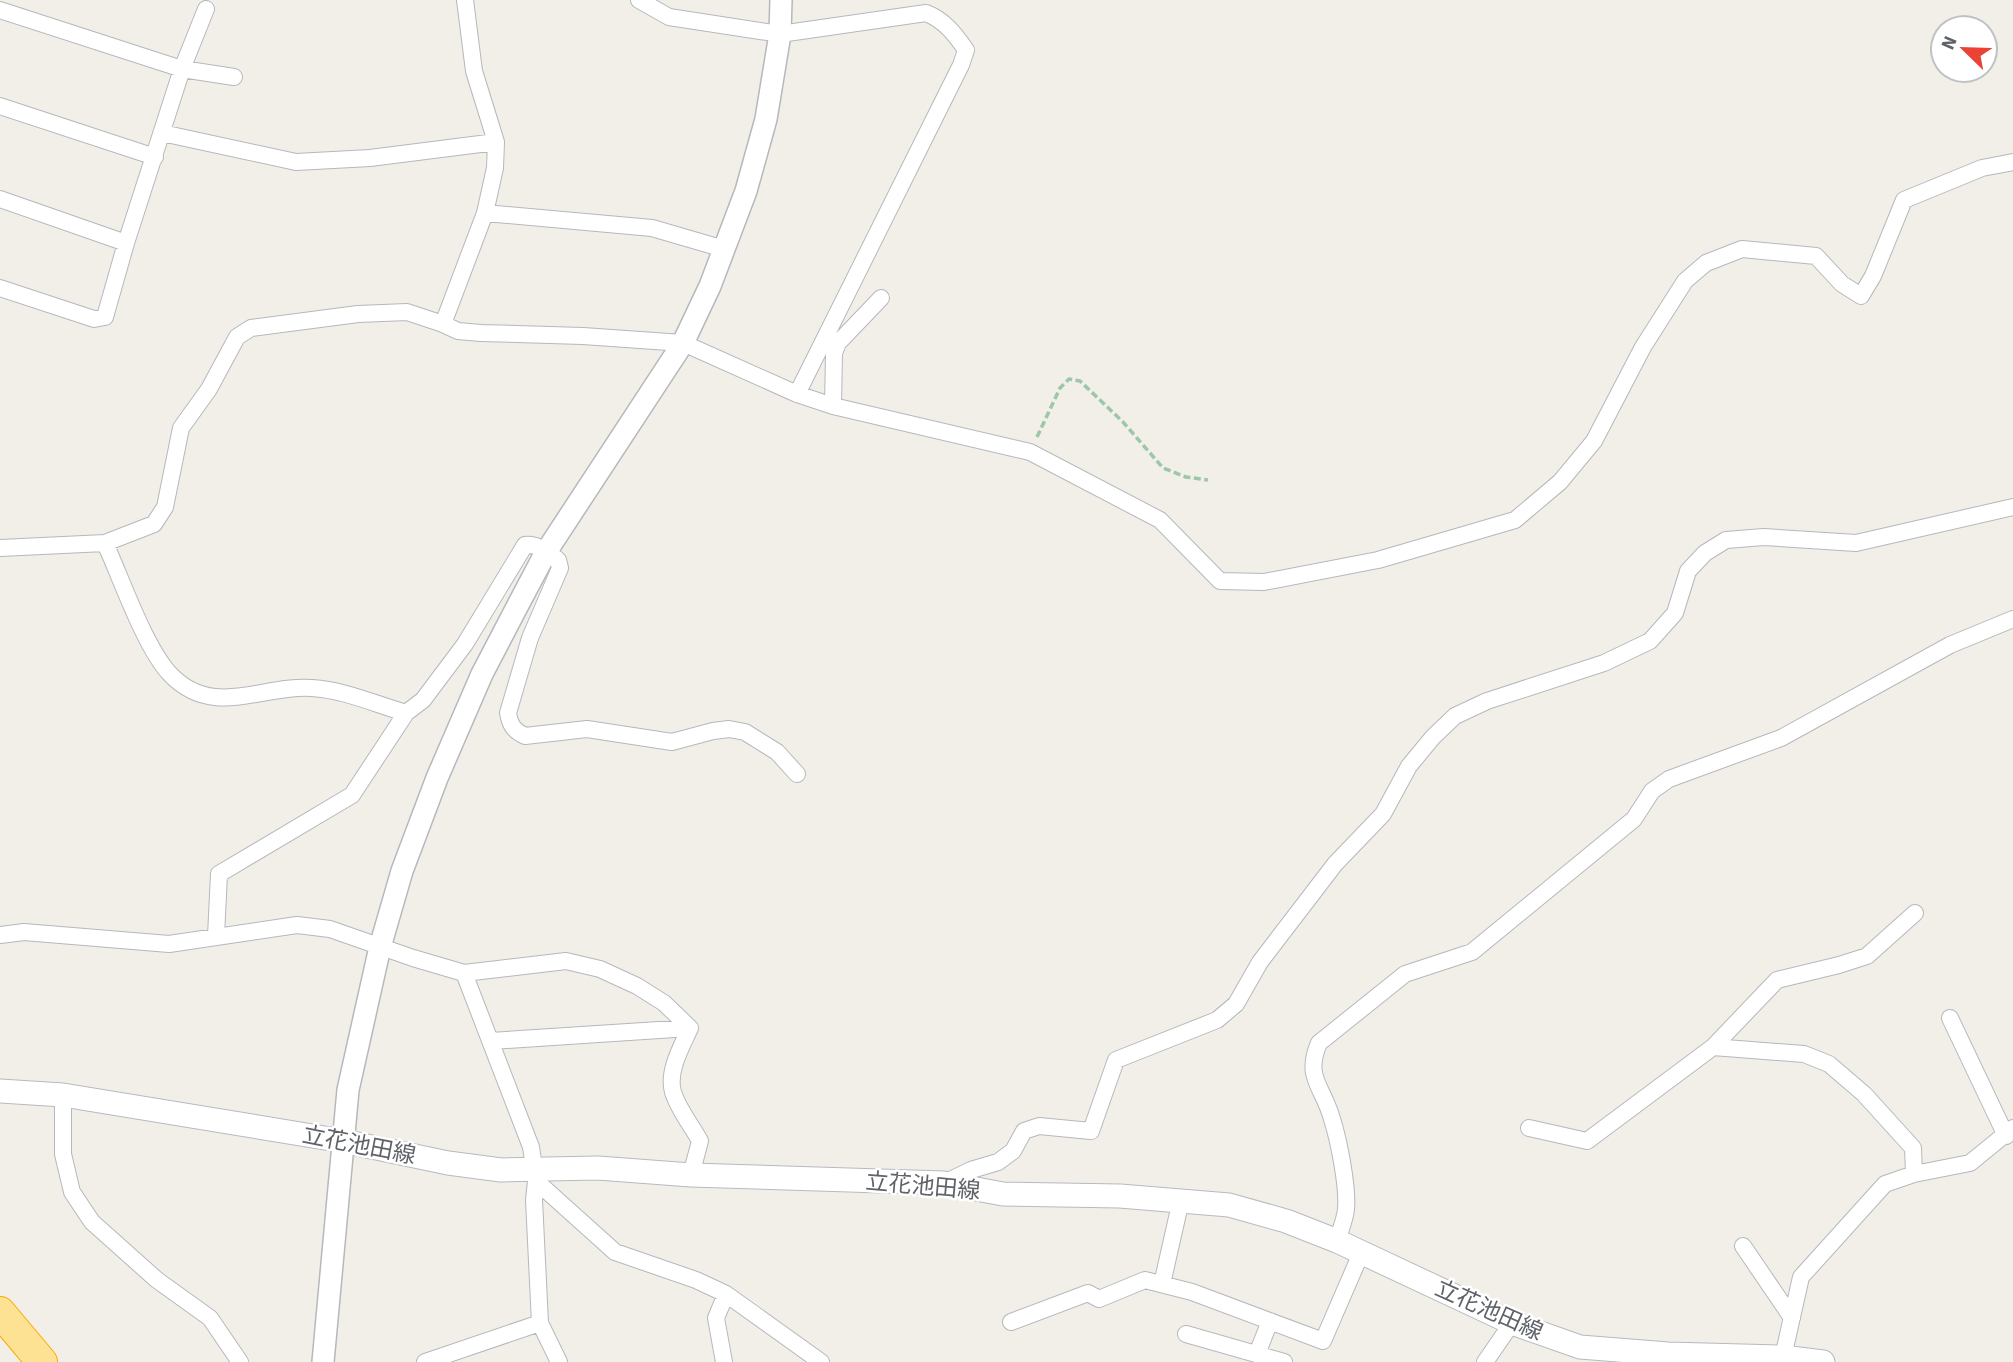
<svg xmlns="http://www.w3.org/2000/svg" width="2013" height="1362" font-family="'Source Sans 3','Noto Sans JP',sans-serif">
	<rect width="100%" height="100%" fill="#f1efe8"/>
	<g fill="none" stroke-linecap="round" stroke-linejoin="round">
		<defs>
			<path id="minor" d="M639,0L669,17L780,34L926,13C944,20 955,34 966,50L961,65L797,394
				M0,10L182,69L234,77
				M0,106L155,157
				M162,133L296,162L370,158L496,142
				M0,199L126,243
				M485,213L652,228L724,249
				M0,288L94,319L105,317L126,243L182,69L206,9
				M443,324L458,331L481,333L583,336L683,343L797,394L833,406L1030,452L1160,520L1220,581L1264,582L1378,560L1515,520L1560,482L1594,441L1643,347L1685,281L1706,263L1742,249L1816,256L1842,284L1861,296L1873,276L1904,200L1982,168L2013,162
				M833,406L834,353L838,343L881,298
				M105,543C121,578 144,645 169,673C212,720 263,684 312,688C344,690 375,704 406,713
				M0,548L105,543L154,524L165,507L181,428L209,389L237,337L251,328L358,314L407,312L443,324L485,213L495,168L496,142L474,71L465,0
				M0,935L24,932L169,944L297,925L330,929L413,958L464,973L531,1147L536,1181L615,1252L696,1280L726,1294L821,1362
				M216,936L219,874L352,795L406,713L423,700L465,644L525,545C537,543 549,553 558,560L560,568L530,638L508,713C510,725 514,731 525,736L587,729L672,742L713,731L729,729L745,732L777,752L797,774
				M464,973L566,961L600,969L637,986L664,1003L690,1028C682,1046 667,1071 673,1092C678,1109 692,1126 700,1141L691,1175
				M1950,1018L2006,1136
				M491,1041L690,1028
				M1713,1047L1804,1054L1829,1064L1864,1094L1913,1148L1914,1174
				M63,1095V1154L72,1192L92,1222L157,1280L210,1318L240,1362
				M1529,1128L1587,1141L1713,1047L1777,980L1839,965L1867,956L1915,913
				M536,1181L534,1200L540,1323L559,1362
				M944,1183L971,1170L998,1162L1013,1151L1024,1131L1039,1126L1091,1131L1116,1060L1217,1020L1236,1004L1260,962L1335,864L1383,814L1409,766L1433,737L1455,716L1487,701L1604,663L1650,641L1675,613L1688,571L1705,553L1726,540L1764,537L1856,543L2013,507
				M1337,1241C1340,1231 1345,1220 1346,1209C1348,1187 1339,1141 1332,1119C1323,1086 1304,1078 1319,1043L1405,974L1472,952L1634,819L1652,791L1669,779L1781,738L1950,645L2013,619
				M1743,1246L1792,1318
				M1162,1284L1181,1200
				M1011,1322L1088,1293L1099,1299L1145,1280L1192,1292L1323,1341L1362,1251
				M1186,1334L1284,1362
				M1257,1354L1270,1321
				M1783,1357L1801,1277L1885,1184L1914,1174L1970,1163L2013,1128
				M425,1362L540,1323
				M724,1362L716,1318L726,1294
				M1485,1362L1512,1323"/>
			<path id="tertiary" d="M323,1362L348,1090L380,947L402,871L437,778L482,674L518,605L546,552L683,343L710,286L746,191L766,119L780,34L781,0"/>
			<path id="secondary" d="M0,1091L63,1095L343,1141L448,1163L501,1170L598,1168L691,1175L944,1183L1003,1194L1120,1196L1229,1205L1286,1221L1337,1241L1512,1323L1580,1347L1668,1354L1783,1357L1823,1362"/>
			<path id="motorway" d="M0,1312L42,1362"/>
		</defs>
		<!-- minor casing -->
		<use href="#minor" stroke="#b5b8bc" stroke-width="18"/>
		<!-- tertiary casing -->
		<use href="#tertiary" stroke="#b5b8bc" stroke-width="24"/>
		<!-- secondary casing -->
		<use href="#secondary" stroke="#b6babf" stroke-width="25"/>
		<!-- motorway casing -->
		<use href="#motorway" stroke="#f9ab00" stroke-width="32"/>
		<!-- path -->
		<path stroke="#9cc7a9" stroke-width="3.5" stroke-dasharray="7 3.5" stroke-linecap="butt" d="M1037,437L1060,388L1069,379L1080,381L1123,422L1163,468L1186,477L1208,480"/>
		<!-- minor -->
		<use href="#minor" stroke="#fff" stroke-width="16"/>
		<!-- tertiary -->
		<use href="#tertiary" stroke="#fff" stroke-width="21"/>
		<!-- secondary -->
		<use href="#secondary" stroke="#fff" stroke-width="23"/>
		<!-- motorway -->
		<use href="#motorway" stroke="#fde293" stroke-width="30"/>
	</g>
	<g text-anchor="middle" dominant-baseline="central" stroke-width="5" stroke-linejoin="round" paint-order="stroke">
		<!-- street labels -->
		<g font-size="23" fill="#5f6368" stroke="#fff">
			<text transform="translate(359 1145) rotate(11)">立花池田線</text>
			<text transform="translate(923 1186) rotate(5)">立花池田線</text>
			<text transform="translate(1489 1310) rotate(24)">立花池田線</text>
		</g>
	</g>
	<!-- north arrow -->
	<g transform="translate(1964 49) rotate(293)"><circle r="33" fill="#ffffff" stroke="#bfc1c3" stroke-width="2"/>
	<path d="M0-5L12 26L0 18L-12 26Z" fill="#ea4335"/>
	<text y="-10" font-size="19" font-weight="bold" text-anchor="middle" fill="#5f6368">N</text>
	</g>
</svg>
